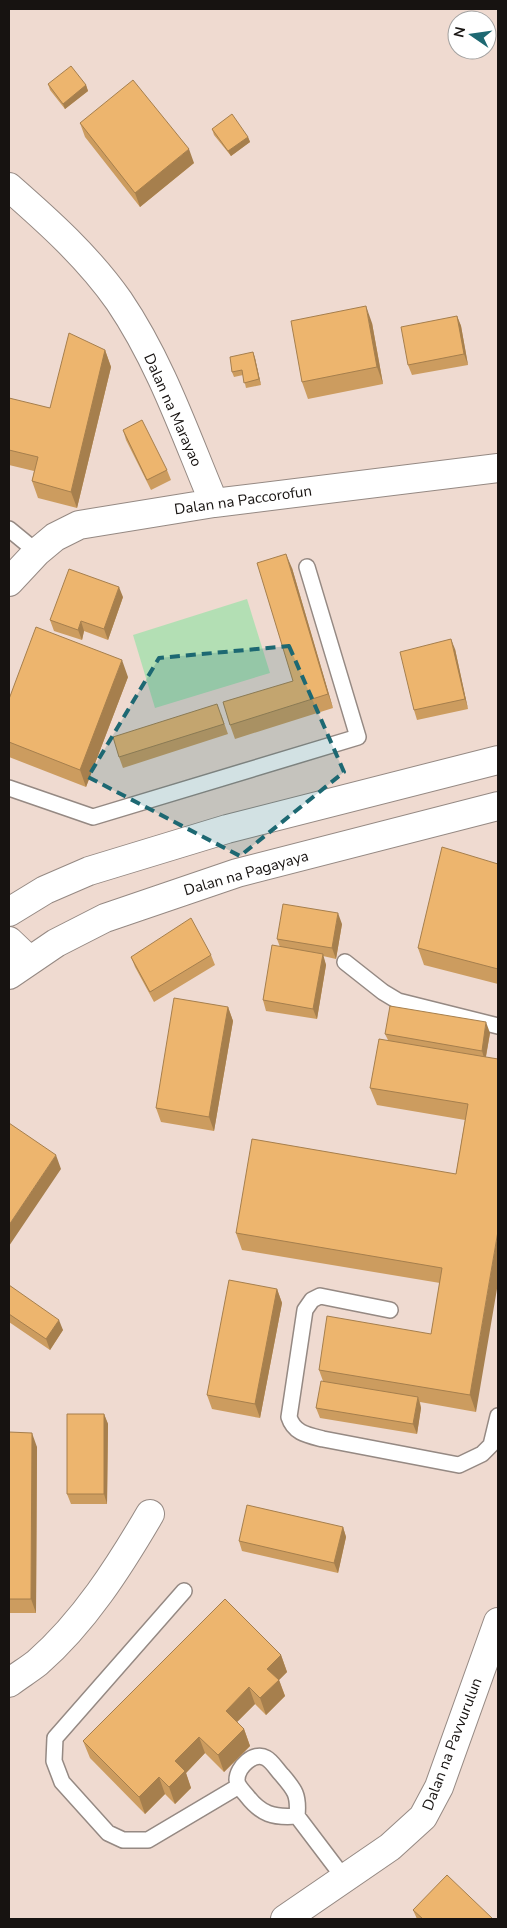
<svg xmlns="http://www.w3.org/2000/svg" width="507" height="1928" font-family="'Nunito Sans',sans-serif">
	<rect width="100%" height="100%" fill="#f5e8e2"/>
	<!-- built -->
	<path fill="#efdad0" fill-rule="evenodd" d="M9,9H498V1919H9ZM457,20H487V50H457Z"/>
	<!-- green -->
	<path fill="#b3dfb4" d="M247,599L270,673L155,708L133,635Z"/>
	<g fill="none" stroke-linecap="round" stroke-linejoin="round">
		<defs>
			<path id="service" d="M9,529L37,552
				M9,788L93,817L358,737L307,567
				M345,962L383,992L398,1001L498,1026
				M390,1310L320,1296L312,1300L305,1310L289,1417C294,1433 307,1435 323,1439L459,1465L482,1454L491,1445L498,1416
				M184,1591L55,1738L54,1761L62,1782L108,1833L123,1840H148L239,1786
				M297,1816C273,1818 261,1814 247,1796C243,1791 237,1786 237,1780C237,1767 254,1751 266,1758C272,1761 277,1770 282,1775C295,1790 299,1795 297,1816L344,1878"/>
			<path id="minor" d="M9,187C49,222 88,257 119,301C161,363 185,434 214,503
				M9,582L37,552L55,537L79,525L214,503L498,468
				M9,912L45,890L89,871L227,829L498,760
				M9,941L29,960
				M9,975L56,943L105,918L237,873L498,806
				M9,1683C18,1676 28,1670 37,1663C84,1622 119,1567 150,1514
				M285,1919L390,1847L423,1817L439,1787L498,1622"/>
		</defs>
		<!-- service casing -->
		<use href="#service" stroke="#958983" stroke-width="18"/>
		<!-- minor casing -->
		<use href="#minor" stroke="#958983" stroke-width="30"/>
		<!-- service -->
		<use href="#service" stroke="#fff" stroke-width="15"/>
		<!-- minor -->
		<use href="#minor" stroke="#fff" stroke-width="28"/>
	</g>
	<!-- wall -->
	<path fill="#cc9c5f" d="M48,84L86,85L88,91L65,109L50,90Z
		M80,123L194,163L140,207L85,137Z
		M212,129L248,137L250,142L231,156L214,135Z
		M457,316L461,326L468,365L412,375L408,365Z
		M372,323L383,384L308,399L302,382Z
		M105,350L111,367L77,508L38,498L32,481L34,471L9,465V400L50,408Z
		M253,352L255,358L261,385L246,388L243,375L234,377L232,372Z
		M123,430L167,470L171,480L151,490L126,440Z
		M292,568L333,708L235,739L230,725L293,681Z
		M123,597L108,640L84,631L82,640L54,631L50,620Z
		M455,649L468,709L417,720L414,710Z
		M128,677L86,787L9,757V699Z
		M221,714L228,734L123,768L119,757Z
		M498,864V984L424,965L418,948Z
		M342,924L336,959L323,956L326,965L317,1019L266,1011L263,1000L280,947L277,939Z
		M211,955L215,965L154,1002L135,967L131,957Z
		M228,1007L233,1021L214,1131L161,1122L156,1108Z
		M490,1033L486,1057L476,1412L420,1402L421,1408L417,1434L320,1418L316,1408L323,1381L319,1370L431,1334L440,1283L242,1250L236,1233L456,1174L465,1120L377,1105L370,1088L388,1040L385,1034Z
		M9,1285L63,1330L50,1350L9,1322Z
		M277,1289L282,1303L260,1418L212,1409L207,1395Z
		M104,1414L108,1424L107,1504H71L67,1494Z
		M9,1432L37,1447L36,1613H9Z
		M343,1527L346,1537L338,1573L242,1551L239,1541Z
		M281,1655L287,1672L279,1680L285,1696L266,1715L255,1704L237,1722L244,1729L250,1746L224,1772L205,1753L186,1773L191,1788L175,1804L165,1794L145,1814L90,1758L83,1741Z
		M413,1910L493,1919H417Z"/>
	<!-- shaded-wall -->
	<path fill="#a67f4d" d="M86,85L88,91L65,109L63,104Z
		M248,137L250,142L231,156L228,151Z
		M189,149L194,163L140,207L135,193Z
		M366,306L372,323L383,384L377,367Z
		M457,316L461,326L468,365L464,354Z
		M105,350L111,367L77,508L71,492Z
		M253,352L255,358L261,385L259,379Z
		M286,554L292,568L333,708L328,694Z
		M119,587L123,597L108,640L104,629Z
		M81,621L84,631L82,640L78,630Z
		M451,639L455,649L468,709L465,699Z
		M122,660L128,677L86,787L80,770Z
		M338,913L342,924L336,959L332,948Z
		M323,954L326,965L317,1019L313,1009Z
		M228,1007L233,1021L214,1131L209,1117Z
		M486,1022L490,1033L485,1061L482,1051Z
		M56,1155L61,1169L9,1246V1225Z
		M498,1231V1283L476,1412L470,1395Z
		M277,1289L282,1303L260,1418L255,1404Z
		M59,1320L63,1330L50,1350L46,1339Z
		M418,1397L421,1408L417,1434L413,1424Z
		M104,1414L108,1424L107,1504L104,1494Z
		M32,1433L37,1447L36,1613L31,1599Z
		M343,1527L346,1537L338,1573L334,1563Z
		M281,1655L287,1672L279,1680L285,1696L266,1715L260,1698L267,1669Z
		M249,1687L255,1704L232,1727L226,1711Z
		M244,1729L250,1746L224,1772L218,1755Z
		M199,1737L205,1753L186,1773L191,1788L175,1804L169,1787L175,1761Z
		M159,1777L165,1794L145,1814L139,1797Z"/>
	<!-- building -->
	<path fill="#edb56e" stroke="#a67f4d" d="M71,66L86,85L63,104L48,84Z
		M133,80L189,149L135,193L80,123Z
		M232,114L248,137L228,151L212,129Z
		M366,306L377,367L302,382L291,321Z
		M457,316L464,354L408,365L401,327Z
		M69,333L105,350L71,492L32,481L38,457L9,450V398L50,408Z
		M253,352L259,379L244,383L242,370L232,372L230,357Z
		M142,420L167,470L147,480L123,430Z
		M286,554L328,694L230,725L223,702L293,681L257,563Z
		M69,569L119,587L104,629L81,621L78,630L50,620Z
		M36,627L122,660L80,770L9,742V699Z
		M451,639L465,699L414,710L400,652Z
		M217,704L224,724L119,757L113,737Z
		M442,847L498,864V969L418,948Z
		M283,904L338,913L332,948L277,939Z
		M191,918L211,955L150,992L131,957Z
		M272,945L323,954L313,1009L263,1000Z
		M174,998L228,1007L209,1117L156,1108Z
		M390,1006L486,1022L482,1051L385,1034Z
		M379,1039L498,1059V1231L470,1395L319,1370L327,1316L431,1334L442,1268L236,1233L252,1139L456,1174L468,1104L370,1088Z
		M9,1123L56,1155L9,1225Z
		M229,1280L277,1289L255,1404L207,1395Z
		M9,1285L59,1320L46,1339L9,1314Z
		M321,1381L418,1397L413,1424L316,1408Z
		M67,1414H104V1494H67Z
		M9,1432L32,1433L31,1599H9Z
		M247,1505L343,1527L334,1563L239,1541Z
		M225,1599L281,1655L267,1669L279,1680L260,1698L249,1687L226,1711L244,1729L218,1755L199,1737L175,1761L185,1771L169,1787L159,1777L139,1797L83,1741Z
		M447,1875L493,1919H423L413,1910Z"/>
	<!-- marked area -->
	<path fill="#1d6872" fill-opacity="0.2" stroke="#1d6872" stroke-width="4" stroke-dasharray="10 6" stroke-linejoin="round" d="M289,646L344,772L240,856L88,777L159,658Z"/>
	<g text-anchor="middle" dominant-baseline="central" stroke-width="5" stroke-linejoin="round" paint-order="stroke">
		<!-- street labels -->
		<g font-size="15" fill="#171311" stroke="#fff">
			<text transform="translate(173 410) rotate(66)">Dalan na Marayao</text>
			<text transform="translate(243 500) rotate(-8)">Dalan na Paccorofun</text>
			<text transform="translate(246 873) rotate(-16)">Dalan na Pagayaya</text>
			<text transform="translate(452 1744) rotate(-69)">Dalan na Pavvurulun</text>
		</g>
	</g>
	<!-- border -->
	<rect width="507" height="1928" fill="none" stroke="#171311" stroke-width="20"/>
	<!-- north arrow -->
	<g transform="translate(472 35) rotate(283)"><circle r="24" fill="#ffffff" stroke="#a2a1a0"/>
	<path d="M0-4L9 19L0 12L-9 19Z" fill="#1d6872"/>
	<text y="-8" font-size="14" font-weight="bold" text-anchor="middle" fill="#171311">N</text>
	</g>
</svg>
